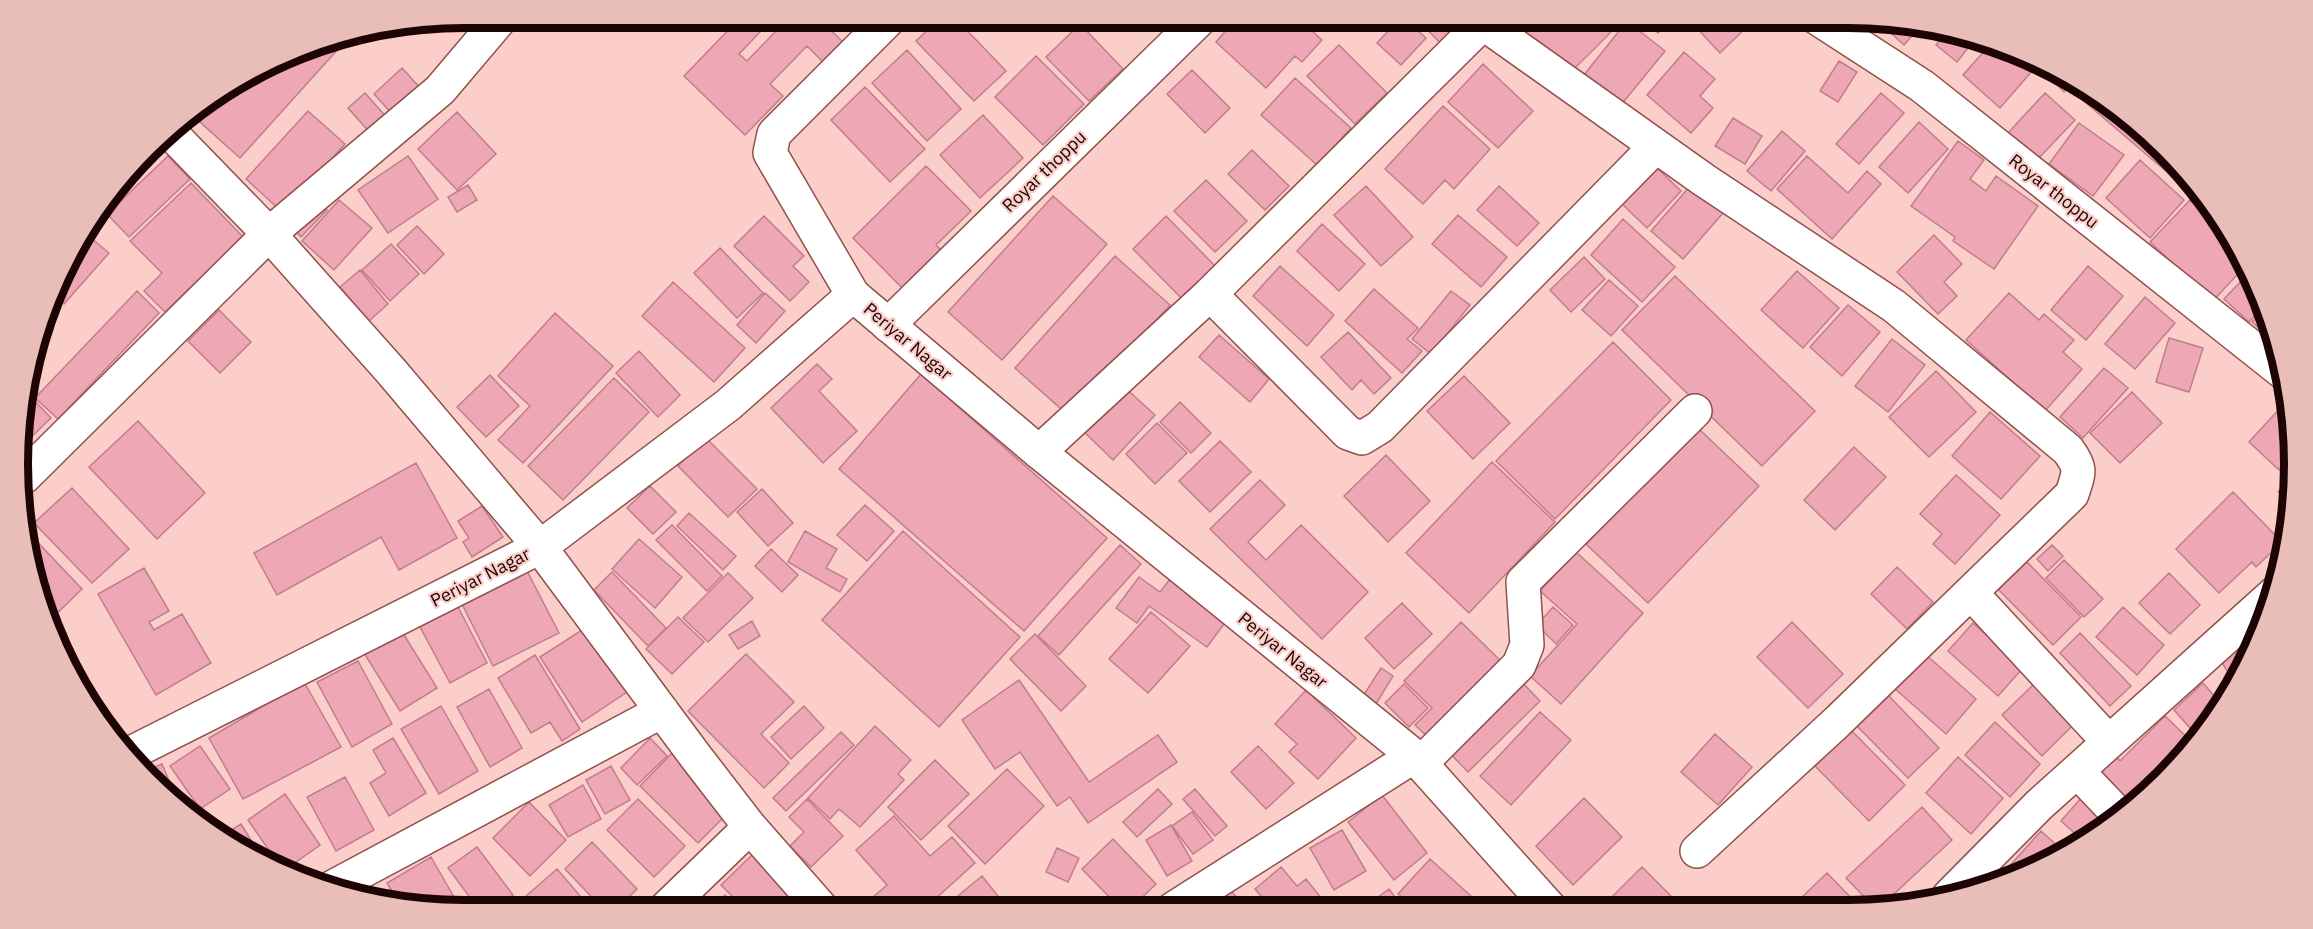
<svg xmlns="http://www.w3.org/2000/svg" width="2313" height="929" font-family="'IBM Plex Sans',sans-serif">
	<rect width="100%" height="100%" fill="#fbcec9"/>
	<!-- building -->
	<path fill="#eea7b5" stroke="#c17d8c" stroke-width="1.5" d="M740,18H753L764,28L739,54L747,61L775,32L761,18H818L844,43L824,63L807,46L770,84L783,96L745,135L684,76Z
		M940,18H955L1006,71L974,101L916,41Z
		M1237,18H1298L1322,40L1302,62L1295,56L1266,88L1216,42Z
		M1332,18H1358L1347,31Z
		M1374,18H1393L1387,27Z
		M1400,18H1404L1426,38L1401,65L1377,43Z
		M1416,18H1474L1444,47Z
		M1528,18H1608L1616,27L1567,76L1519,27Z
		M1639,18H1670L1658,33Z
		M1700,18H1756L1720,53L1693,24Z
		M1627,21L1665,51L1621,105L1584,75Z
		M1080,24L1123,69L1089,101L1046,57Z
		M1883,24L1918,29L1904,45L1882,25Z
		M1945,34L1975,39L1957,62L1936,45Z
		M349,37L240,158L191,114L242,78L321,42Z
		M1339,45L1387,93L1355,124L1307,76Z
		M1988,47L2003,60L2011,52L2032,71L2000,108L1963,75Z
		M907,50L961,109L927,141L872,83Z
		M1684,52L1715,79L1700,96L1713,108L1691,133L1647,95Z
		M1036,56L1084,104L1043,145L995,97Z
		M2033,60L2071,78L2075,80L2064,92Z
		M1839,61L1857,72L1838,102L1820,91Z
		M1483,64L1533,111L1498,148L1448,102Z
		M402,68L422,90L394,116L374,94Z
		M1192,70L1230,108L1205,133L1167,94Z
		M1295,78L1351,128L1317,165L1261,115Z
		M2079,83L2143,129L2203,192L2216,214L2072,91Z
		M865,87L925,149L890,182L831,120Z
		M365,93L388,119L371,134L348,108Z
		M1881,93L1904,113L1859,164L1836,144Z
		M2045,93L2075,120L2037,160L2008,133Z
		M1443,106L1490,149L1454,189L1445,180L1423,204L1385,169Z
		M308,111L345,144L283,213L246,179Z
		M457,112L496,154L457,190L418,149Z
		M983,115L1023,158L980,198L940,155Z
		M1733,118L1762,136L1745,164L1715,146Z
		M1919,122L1948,149L1908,193L1879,167Z
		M2079,123L2124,155L2093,196L2049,164Z
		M1782,131L1805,151L1771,191L1747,171Z
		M1958,141L1984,160L1970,179L1986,191L1996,176L2038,206L1994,269L1953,241L1955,237L1911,206Z
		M1252,150L1289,186L1265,210L1228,174Z
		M168,156L190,179L129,237L107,214Z
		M408,156L438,199L388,233L358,190Z
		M1807,156L1848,193L1867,171L1881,184L1832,239L1777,189Z
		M2140,160L2184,200L2150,238L2106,198Z
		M926,166L971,211L936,245L946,255L907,293L853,238Z
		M1656,167L1681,191L1647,228L1622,204Z
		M1206,180L1247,221L1215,252L1174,211Z
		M191,183L243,237L165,312L144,291L162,273L130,241Z
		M468,185L477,200L457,212L448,197Z
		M1691,185L1723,213L1683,259L1651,231Z
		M1366,186L1413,237L1381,266L1334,215Z
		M1499,186L1539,223L1517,246L1477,210Z
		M1053,196L1107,244L1002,360L948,312Z
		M339,200L372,228L334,270L302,241Z
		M2190,200L2231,238L2247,264L2213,301L2150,242Z
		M317,201L327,210L301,237L292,227Z
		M1458,215L1507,257L1481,287L1432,244Z
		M764,216L804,256L793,266L809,282L790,301L734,246Z
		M1166,216L1220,271L1187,304L1133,249Z
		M1623,219L1675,267L1642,302L1591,255Z
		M1322,224L1365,264L1339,291L1297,251Z
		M417,226L444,254L424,274L397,245Z
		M85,233L109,253L64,304L53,295L78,242Z
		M1934,235L1962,264L1944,282L1957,296L1938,314L1897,272Z
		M391,244L419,274L390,301L362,270Z
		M720,248L763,293L737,318L694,273Z
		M1115,256L1170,305L1069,416L1015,368Z
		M1584,257L1605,279L1571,312L1550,290Z
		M1280,266L1334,315L1307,346L1253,296Z
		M2088,266L2123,296L2086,340L2051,310Z
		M360,270L388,304L369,321L340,287Z
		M1797,271L1839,308L1803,348L1761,310Z
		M1675,276L1815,411L1762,466L1622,330Z
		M2246,276L2256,285L2264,306L2249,322L2224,299Z
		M1609,280L1638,306L1611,336L1582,310Z
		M673,282L745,348L714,382L642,316Z
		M1374,289L1418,328L1407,339L1422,351L1402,373L1345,321Z
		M137,291L159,313L58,419L35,398Z
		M1451,291L1470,305L1431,354L1412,339Z
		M765,293L785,311L756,343L737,325Z
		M2009,293L2039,320L2044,314L2074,340L2063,352L2082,369L2045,411L1966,340Z
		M2145,297L2175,323L2135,369L2105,344Z
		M1848,305L1880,332L1842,376L1810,347Z
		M2265,309L2279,345L2252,322Z
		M219,310L251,342L220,373L188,341Z
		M555,313L613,366L523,463L498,440L530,406L498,376Z
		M1348,332L1391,378L1374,394L1361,380L1352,390L1321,357Z
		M1219,335L1269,379L1250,402L1199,357Z
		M2169,338L2203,348L2189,392L2156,382Z
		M1892,339L1925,365L1888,412L1855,386Z
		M1613,342L1671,400L1555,519L1496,461Z
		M639,351L680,395L658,417L616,373Z
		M817,364L832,379L819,391L857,431L823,463L771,408Z
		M2104,368L2128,388L2083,438L2060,417Z
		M1936,371L1976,412L1929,457L1889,417Z
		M921,374L1107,538L1024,631L839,469Z
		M490,375L519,406L486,437L457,407Z
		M1464,376L1510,423L1473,459L1427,411Z
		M614,378L649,412L563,500L528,466Z
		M1121,384L1155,415L1113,460L1080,428Z
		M2132,392L2162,423L2120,463L2090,433Z
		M31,397L51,418L23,445L22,406Z
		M1180,402L1211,433L1191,453L1160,422Z
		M2282,406L2291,414L2294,435L2293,455L2279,470L2249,442Z
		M1990,412L2040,456L2001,499L1952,456Z
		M138,421L205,493L157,539L89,467Z
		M1157,423L1187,453L1155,484L1126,454Z
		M1699,429L1759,486L1648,603L1586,544Z
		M706,438L757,489L728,517L678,466Z
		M1220,441L1251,472L1210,512L1179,481Z
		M1854,447L1886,477L1835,530L1804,500Z
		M1386,455L1430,501L1388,542L1344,496Z
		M1492,462L1555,522L1469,613L1406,553Z
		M416,463L457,538L399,570L381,537L277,595L254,553Z
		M1956,475L2000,515L1955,564L1933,544L1942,534L1920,514Z
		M2293,476L2292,505L2278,492Z
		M1260,480L1285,505L1248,542L1266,560L1301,525L1368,592L1322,639L1210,529Z
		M650,486L676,512L653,534L627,508Z
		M72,488L129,549L92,583L34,523Z
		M762,489L793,523L768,546L737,512Z
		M2233,492L2282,542L2256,567L2252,562L2219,593L2176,549Z
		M865,505L894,531L867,561L837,535Z
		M482,506L503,537L472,557L463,542L469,538L458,521Z
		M689,513L736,556L723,570L677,526Z
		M672,525L722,576L707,591L656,540Z
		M27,531L82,589L48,622L27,552Z
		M805,531L837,549L826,568L847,579L840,592L788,562Z
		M903,531L1020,637L939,727L822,620Z
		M639,539L682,577L655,608L612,569Z
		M1120,545L1141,564L1059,655L1038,636Z
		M2052,545L2063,556L2048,571L2037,559Z
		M771,549L798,575L782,592L755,566Z
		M1576,552L1643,613L1561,704L1530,676L1577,624L1540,591Z
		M2024,559L2081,617L2053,645L1996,587Z
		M2064,560L2103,599L2084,617L2046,578Z
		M525,567L559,633L493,666L460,600Z
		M1897,567L1933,602L1907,629L1871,594Z
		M144,568L169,611L149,622L154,630L182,614L211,663L156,695L98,594Z
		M612,572L666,628L648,646L594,590Z
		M728,573L753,598L708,642L683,618Z
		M2169,573L2200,605L2170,634L2139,603Z
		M1139,577L1160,592L1170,579L1227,620L1207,647L1149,606L1137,623L1116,608Z
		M1402,603L1432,634L1394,669L1365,638Z
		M457,605L487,663L450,683L419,625Z
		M1553,607L1573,625L1556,644L1537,625Z
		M2123,607L2164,645L2137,675L2096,637Z
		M1151,612L1190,646L1148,693L1109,659Z
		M678,617L704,642L672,674L646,649Z
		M752,621L760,636L738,649L729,635Z
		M1461,622L1508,668L1435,744L1415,725L1432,708L1404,681Z
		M1792,622L1843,674L1808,708L1757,657Z
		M1973,623L2023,668L1998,696L1948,651Z
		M585,628L627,692L582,722L540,657Z
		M401,630L437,688L400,711L364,653Z
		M2080,633L2131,686L2110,706L2060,653Z
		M1035,634L1086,686L1061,711L1010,659Z
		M2249,639L2253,645L2234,683L2219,657Z
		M1924,653L1976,699L1946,734L1894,688Z
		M746,654L794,702L761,734L789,763L764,788L688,711Z
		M535,655L580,729L562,741L550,722L531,733L498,678Z
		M358,661L392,724L352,747L317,682Z
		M1381,668L1393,676L1376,704L1363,696Z
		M1516,676L1540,701L1468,772L1444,747Z
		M1019,680L1089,782L1158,735L1177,762L1088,823L1070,797L1057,806L1020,752L995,769L962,720Z
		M304,682L341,747L243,799L209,738Z
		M2203,683L2223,706L2198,737L2174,710Z
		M1404,684L1428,708L1409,727L1385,703Z
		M2033,685L2073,725L2042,756L2002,715Z
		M489,689L522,748L490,767L457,707Z
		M1306,690L1356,738L1318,779L1289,752L1297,744L1275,724Z
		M1886,693L1939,748L1908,778L1854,723Z
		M441,706L478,771L439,794L401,729Z
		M804,706L824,728L791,759L771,737Z
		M1540,712L1571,740L1511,805L1480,776Z
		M2165,716L2193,743L2143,800L2127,810L2095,778L2116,756L2120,761Z
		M1995,722L2040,764L2010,797L1965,755Z
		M875,726L911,760L898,774L904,780L860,827L839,809L830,819L808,798Z
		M1851,730L1905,785L1869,821L1815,766Z
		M841,732L854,745L786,811L773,798Z
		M1715,734L1752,767L1718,805L1681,772Z
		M393,738L426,793L389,816L370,783L386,773L373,750Z
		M650,738L667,756L637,785L621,768Z
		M200,746L230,789L200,809L170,766Z
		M1258,746L1294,783L1266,809L1231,772Z
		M675,750L733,808L698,843L640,786Z
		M1958,757L2003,798L1971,834L1926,793Z
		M935,760L969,794L921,840L888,807Z
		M162,764L173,790L168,792L147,770Z
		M611,766L630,800L605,814L586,780Z
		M1007,769L1044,806L985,864L948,826Z
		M345,777L374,830L336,851L307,797Z
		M583,785L601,819L568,837L549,805Z
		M1158,789L1172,804L1137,837L1123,822Z
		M1195,789L1227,826L1215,836L1183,799Z
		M285,794L320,845L286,869L279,865L248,820Z
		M1382,795L1427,853L1394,880L1348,822Z
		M2082,797L2109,821L2081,839L2061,821Z
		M1584,798L1622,837L1573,885L1536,846Z
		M638,799L685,846L654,877L607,830Z
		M807,799L843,836L811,867L790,846L804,832L789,817Z
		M529,802L566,840L530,876L493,838Z
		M1922,807L1952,840L1880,907H1874L1846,878Z
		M1192,812L1213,840L1193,854L1172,826Z
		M894,816L930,856L952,837L975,863L923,910H858L887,885L856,850Z
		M241,824L260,855L223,835Z
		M1171,825L1192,861L1167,876L1146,840Z
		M1342,830L1366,871L1334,890L1310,848Z
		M2041,831L2062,850L2020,877L2011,879L2004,872Z
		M1113,839L1156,884L1130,909H1121L1082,869Z
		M592,842L637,889L615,911H605L565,869Z
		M477,847L513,895L491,911H480L448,868Z
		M1057,848L1079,858L1068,882L1046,872Z
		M754,853L810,910H746L721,885Z
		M431,857L462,911L397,900L387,883Z
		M1430,859L1482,906L1480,908H1415L1398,894Z
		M1281,867L1297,886L1306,879L1326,904L1321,909H1272L1255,889Z
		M1642,867L1678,903L1674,908H1601Z
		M557,869L593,911H507L518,903Z
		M1827,873L1860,907H1804L1798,901Z
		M982,876L1009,910H941Z
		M1994,876L2000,882L1984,887Z
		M1389,889L1403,908L1362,909Z
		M1230,890L1248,909H1211Z
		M725,895L739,910H709Z"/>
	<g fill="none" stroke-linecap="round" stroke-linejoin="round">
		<defs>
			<path id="minor" d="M1817,18L1922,86L2284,373
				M1210,294L1348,433L1362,438L1380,427L1656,146
				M853,295L770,153L774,134L890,18
				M888,325L1201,18
				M1039,452L1210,294L1483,23L1704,180L1894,306L2068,450C2082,469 2079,472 2072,494L1837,722L1697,851
				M24,477L269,234L440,90L501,18
				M540,547L696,757L750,827L823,910
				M1971,593L2109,742
				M1421,763L1519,665L1527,645L1523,582L1695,411
				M2078,772L2119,815
				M329,889L662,711
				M1949,896L2039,805L2275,593
				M1173,909L1414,756
				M664,910L750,827"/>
			<path id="tertiary" d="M169,131L269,234L391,371L540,547
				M131,753L540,547L728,405L853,295L1039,452L1414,756L1550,908"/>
		</defs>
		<!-- minor casing -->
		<use href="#minor" stroke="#90504b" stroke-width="36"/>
		<!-- tertiary casing -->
		<use href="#tertiary" stroke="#90504b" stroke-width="36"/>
		<!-- minor -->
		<use href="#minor" stroke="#fff" stroke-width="33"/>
		<!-- tertiary -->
		<use href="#tertiary" stroke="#fff" stroke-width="33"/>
	</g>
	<g text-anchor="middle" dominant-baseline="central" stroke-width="4.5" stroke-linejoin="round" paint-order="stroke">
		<!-- street labels -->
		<g font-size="18" fill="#1c0504" stroke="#fbcec9">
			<text transform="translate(1044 171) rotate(-44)">Royar thoppu</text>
			<text transform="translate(2054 191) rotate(38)">Royar thoppu</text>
			<text transform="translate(908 341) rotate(40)">Periyar Nagar</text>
			<text transform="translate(480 577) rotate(-27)">Periyar Nagar</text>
			<text transform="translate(1283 650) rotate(39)">Periyar Nagar</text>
		</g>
	</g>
	<!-- crop -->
	<path d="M0 0H2313V929H0ZM464 28H1848A436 436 0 0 1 2284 464V464A436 436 0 0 1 1848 900H464A436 436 0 0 1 28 464V464A436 436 0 0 1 464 28Z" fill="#e9beb9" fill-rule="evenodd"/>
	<path fill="none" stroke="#1c0504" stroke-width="8" d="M464 28H1848A436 436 0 0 1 2284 464V464A436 436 0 0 1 1848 900H464A436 436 0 0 1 28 464V464A436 436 0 0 1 464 28Z"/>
</svg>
